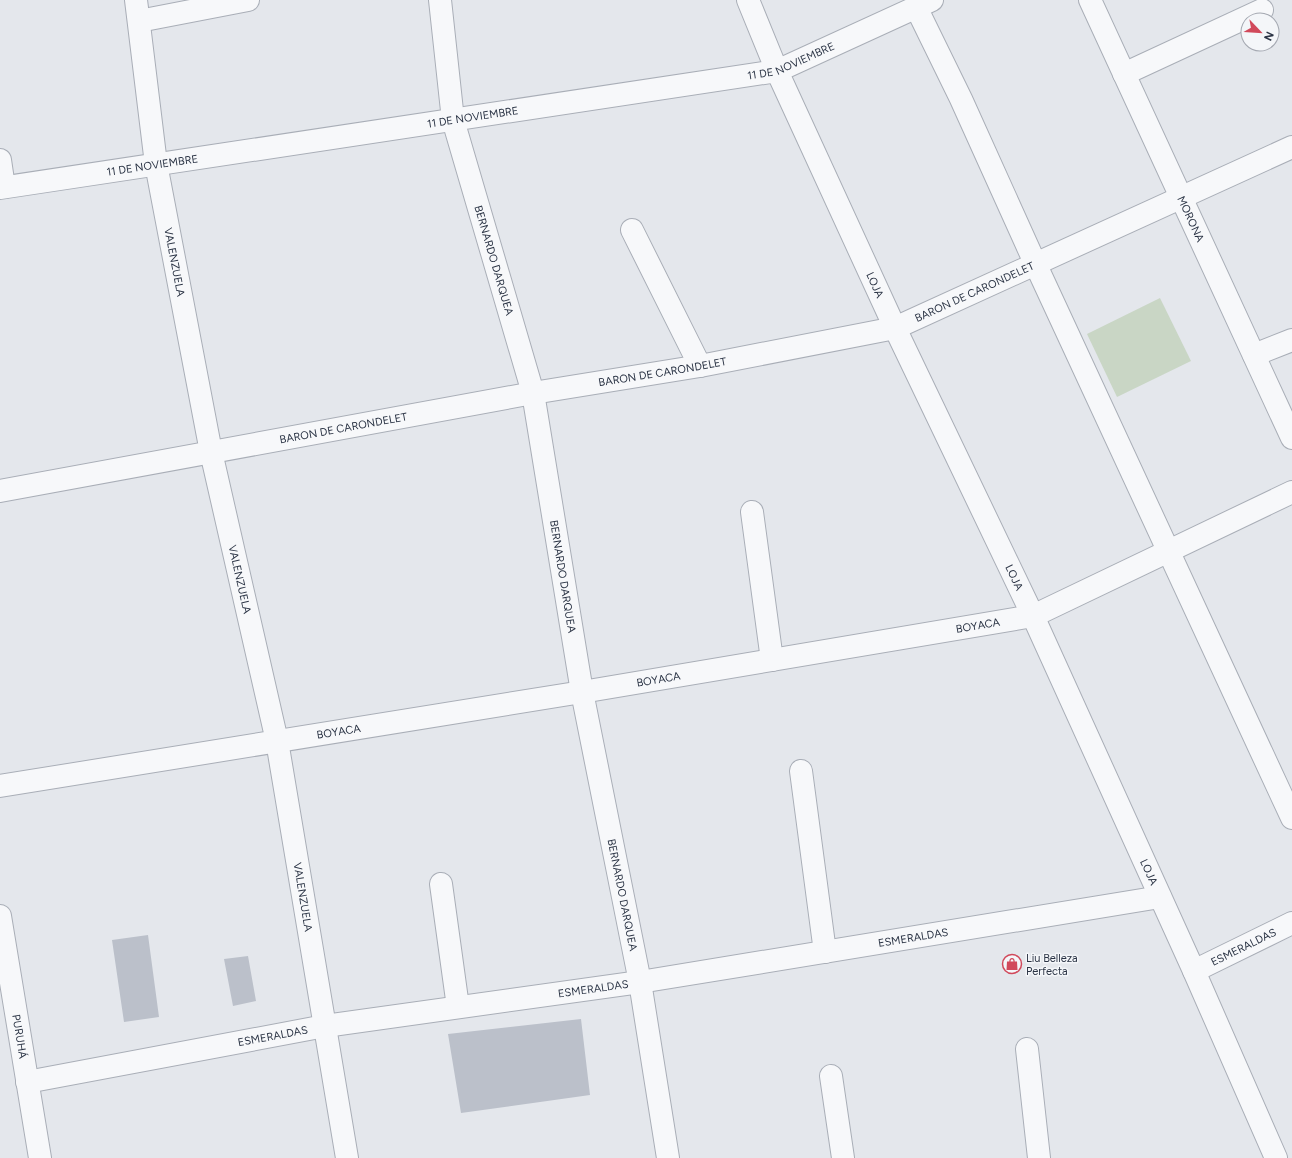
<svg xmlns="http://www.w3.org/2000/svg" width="1292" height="1158" font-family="Figtree,sans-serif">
	<rect width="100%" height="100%" fill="#e4e7ec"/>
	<!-- green -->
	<path fill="#c9d6c5" d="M1160,298L1191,361L1117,397L1087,334Z"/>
	<!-- building -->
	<path fill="#bbc0ca" d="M148,935L159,1017L124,1022L112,940Z
		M248,956L256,1001L233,1006L224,959Z
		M581,1019L590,1095L461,1113L448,1034Z"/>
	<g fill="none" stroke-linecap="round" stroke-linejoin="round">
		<defs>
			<g id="minor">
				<path id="s1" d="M136,0L156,164L211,452L277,741L347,1158"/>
				<path id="s2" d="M440,0L453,120L533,393L582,692L640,982L668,1158"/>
				<path id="s3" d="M748,0L777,71L895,328L1033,616L1194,971L1276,1158"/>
				<path id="s4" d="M1090,0L1292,438"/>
				<path d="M916,7L961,99L1035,263L1292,818"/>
				<path d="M139,21L248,0"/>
				<path d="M1124,74L1262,10"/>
				<path d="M0,160L4,187"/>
				<path id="s5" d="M0,188L777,71L932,0"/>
				<path d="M632,230L700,366"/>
				<path d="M1254,355L1292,340"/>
				<path id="s6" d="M0,491L533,393L700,366L895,328L1292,147"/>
				<path d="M752,512L772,660"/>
				<path d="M801,771L825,952"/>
				<path id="s7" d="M0,786L582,692L1033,616L1292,492"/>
				<path d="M441,884L458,1007"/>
				<path id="s8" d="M0,916L40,1158"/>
				<path id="s9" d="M1194,971L1292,923"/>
				<path d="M1027,1049L1039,1158"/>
				<path d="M831,1076L843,1158"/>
				<path id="s10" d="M27,1082L325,1026L640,982L1160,897"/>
			</g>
		</defs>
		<!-- minor casing -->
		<use href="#minor" stroke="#a9aeb7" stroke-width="24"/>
		<!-- minor -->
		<use href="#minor" stroke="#f7f8fa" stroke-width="22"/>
	</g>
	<!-- icons -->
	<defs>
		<symbol id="shop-ring" viewBox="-11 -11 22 22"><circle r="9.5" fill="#f4f6f9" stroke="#d1495b" stroke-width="1.5"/><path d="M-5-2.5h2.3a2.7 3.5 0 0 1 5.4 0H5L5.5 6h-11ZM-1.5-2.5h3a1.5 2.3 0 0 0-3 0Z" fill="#d1495b"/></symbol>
	</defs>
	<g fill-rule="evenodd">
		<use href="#shop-ring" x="1001" y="953" width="22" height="22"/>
	</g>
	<g text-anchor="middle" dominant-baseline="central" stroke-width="3" stroke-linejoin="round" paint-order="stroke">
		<!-- street labels -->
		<g font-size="11" fill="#2b3445" stroke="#f4f6f9">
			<text stroke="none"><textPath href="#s5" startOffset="802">11 DE NOVIEMBRE</textPath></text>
			<text stroke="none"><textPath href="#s5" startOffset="478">11 DE NOVIEMBRE</textPath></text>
			<text stroke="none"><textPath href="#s5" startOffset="154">11 DE NOVIEMBRE</textPath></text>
			<text stroke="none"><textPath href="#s4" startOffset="241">MORONA</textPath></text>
			<text stroke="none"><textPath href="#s2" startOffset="267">BERNARDO DARQUEA</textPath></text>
			<text stroke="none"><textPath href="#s1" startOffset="265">VALENZUELA</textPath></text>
			<text stroke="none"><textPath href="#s3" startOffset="312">LOJA</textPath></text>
			<text stroke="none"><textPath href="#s6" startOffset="997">BARON DE CARONDELET</textPath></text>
			<text stroke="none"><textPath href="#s6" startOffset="673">BARON DE CARONDELET</textPath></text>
			<text stroke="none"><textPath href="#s6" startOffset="349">BARON DE CARONDELET</textPath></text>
			<text stroke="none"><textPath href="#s2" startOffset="591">BERNARDO DARQUEA</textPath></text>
			<text stroke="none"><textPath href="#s3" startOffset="636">LOJA</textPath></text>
			<text stroke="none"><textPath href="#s1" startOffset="589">VALENZUELA</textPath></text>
			<text stroke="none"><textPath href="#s7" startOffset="991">BOYACA</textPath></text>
			<text stroke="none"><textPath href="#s7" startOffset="667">BOYACA</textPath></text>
			<text stroke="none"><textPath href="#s7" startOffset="343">BOYACA</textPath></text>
			<text stroke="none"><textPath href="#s3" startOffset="960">LOJA</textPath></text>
			<text stroke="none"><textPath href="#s2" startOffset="915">BERNARDO DARQUEA</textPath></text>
			<text stroke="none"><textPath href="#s1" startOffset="913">VALENZUELA</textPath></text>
			<text stroke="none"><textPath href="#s10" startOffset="898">ESMERALDAS</textPath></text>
			<text stroke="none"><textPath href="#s9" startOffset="55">ESMERALDAS</textPath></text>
			<text stroke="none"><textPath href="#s10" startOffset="574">ESMERALDAS</textPath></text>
			<text stroke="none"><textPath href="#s10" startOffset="250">ESMERALDAS</textPath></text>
			<text stroke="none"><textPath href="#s8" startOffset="122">PURUHÁ</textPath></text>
		</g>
		<!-- poi labels -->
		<g font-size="11" fill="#2b3445" stroke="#f4f6f9" text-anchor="start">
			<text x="1026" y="958">Liu Belleza<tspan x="1026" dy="13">Perfecta</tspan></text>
		</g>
	</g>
	<!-- north arrow -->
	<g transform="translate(1260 32) rotate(115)"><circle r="19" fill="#f4f6f9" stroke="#a4a8b1"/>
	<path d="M0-3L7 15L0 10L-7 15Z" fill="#d1495b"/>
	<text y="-6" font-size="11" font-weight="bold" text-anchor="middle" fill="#2b3445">N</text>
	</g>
</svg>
